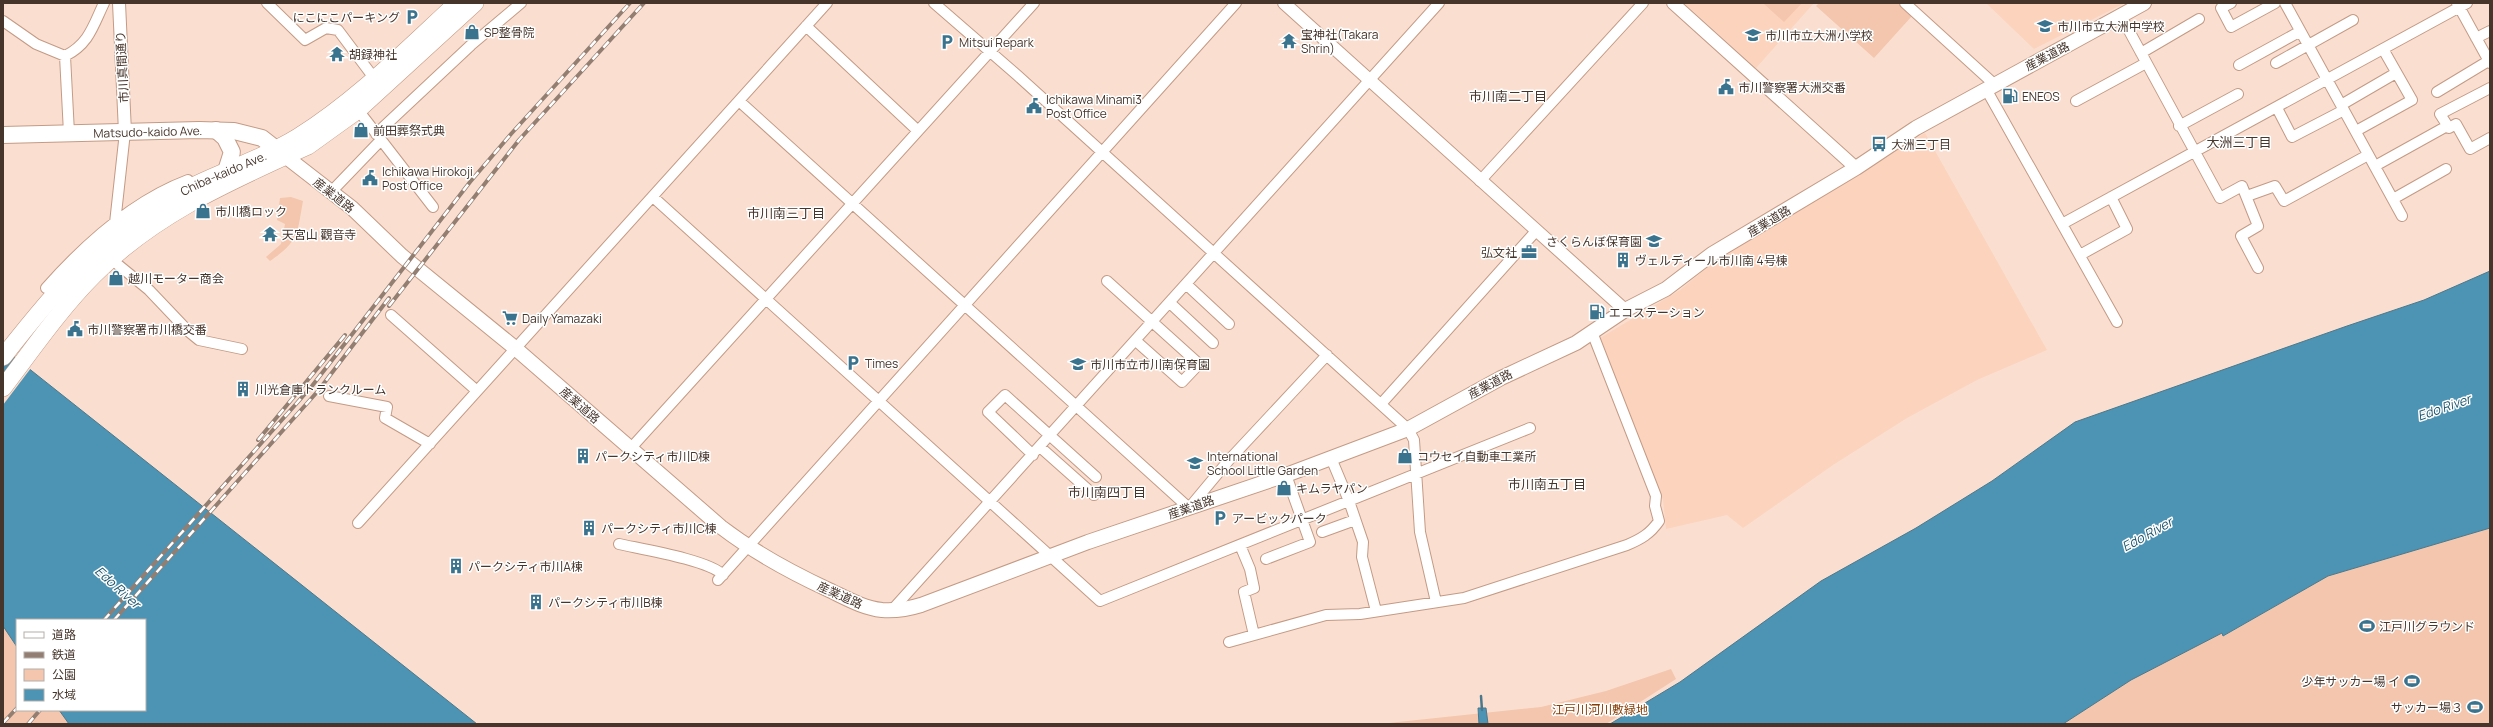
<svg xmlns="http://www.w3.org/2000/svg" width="2493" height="727" font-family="Manrope,'Noto Sans JP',sans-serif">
	<rect width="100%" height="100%" fill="#fadfd1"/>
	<!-- built -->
	<path fill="#fcd3bd" d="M1684,3H1814L1756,68Z
		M1986,3H2125L2034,49Z
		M1925,133L2047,350L1977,380L1907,418L1833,465L1743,528L1727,515L1666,529L1663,500L1600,338L1680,290L1710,265Z"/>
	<!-- green -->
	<path fill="#f3c6ad" d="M1763,3H1802L1784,22Z
		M1819,3H1898L1912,16L1874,58L1816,6Z
		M291,197L303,201C297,234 299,241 270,261L266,257L281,244L285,224L277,220L280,198Z
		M2490,528V724H2063L2131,680L2222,633L2224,636L2328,576Z
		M3,626L17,647V710H59L69,724H3Z
		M1671,669L1676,679L1606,724H1379L1541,707L1606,691Z"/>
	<!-- water -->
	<path fill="#4d94b4" stroke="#4b788b" d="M2490,271V528L2328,576L2223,636L2222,633L2131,680L2063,724H1610L1680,682L1821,581L1916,528L1992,481L2075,422L2347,326L2424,300Z
		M3,348L477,724H69L59,710H145V620H17V647L3,626Z
		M1478,708H1486L1488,724H1479Z"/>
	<!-- pier -->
	<path fill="#fadfd1" d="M19,358L31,368L3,405V378Z"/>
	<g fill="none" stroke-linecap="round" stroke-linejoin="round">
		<!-- stream -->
		<path stroke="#4b788b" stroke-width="2.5" d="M1481,696L1482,710"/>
		<defs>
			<path id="minor" d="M267,3L305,40L326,28L338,30L374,78
				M934,3L1017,75L1408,429L1414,440L1420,532L1436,602
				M1905,3L1994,84
				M2231,3L2221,8L2231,27L2275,3
				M2285,3L2402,216
				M2457,3L2490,63
				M2121,16L2220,198L2242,186L2258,226L2241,236L2258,268
				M3,21L36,44L65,56C89,44 93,26 104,3
				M806,26L917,130
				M2476,38L2490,31
				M2141,53L2199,19
				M65,56L69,133
				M2276,63L2353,20
				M2239,65L2299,32
				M2490,88L2440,114L2449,128L2456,124L2470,149L2490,138
				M1986,89L2117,322
				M2437,92L2490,60
				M739,101L1189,508L1229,460L1327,355
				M2076,101L2146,63
				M2341,105L2396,73
				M2277,108L2292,137L2344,110
				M358,110L433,207
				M2179,126L2238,94
				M2356,131L2412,100L2383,49
				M376,134L471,45L521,3
				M2375,166L2447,126
				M1480,181L1643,3
				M331,192L380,141
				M2247,196L2275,186L2284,201L2368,155
				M653,197L1100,601L1530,428
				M2393,199L2446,169
				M115,223L125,132
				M2062,224L2467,3
				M2080,255L2127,229L2111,197
				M111,259L149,290L188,331L199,340L242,349
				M1107,281L1199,364L1182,382L1136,341
				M1186,284L1229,324
				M46,288C85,244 132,201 188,180
				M1170,303L1213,343
				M391,315L477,391
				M329,396L387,407L385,418L430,444
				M1381,404L1536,231
				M1040,447L1094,495
				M631,448L1034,3
				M1033,455L988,412L1005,395L1096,477
				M1331,458L1349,501L1363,542L1362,557L1376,611
				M358,523L827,3
				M1322,532L1355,520
				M619,544C641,549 709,560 723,575
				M1240,545L1250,569L1254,588L1244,592L1254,635
				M1266,559L1310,542L1286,475
				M718,580L1236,3
				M892,610L1439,3
				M1229,642L1326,615L1360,614L1464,598L1627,545C1641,539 1650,534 1659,521L1655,506L1656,496L1592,332"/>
			<path id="tertiary" d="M119,3L125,132
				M1284,3L1625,310
				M1673,3L1856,168"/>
			<path id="secondary" d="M285,156L352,208L402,256L515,348L721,527C755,553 790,572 829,590C846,598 863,608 882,610C896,611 908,609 921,605L1088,542L1286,475L1408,429L1501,378L1576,343L1625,310L1666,289L1712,254L1856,168L1916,128L2144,3"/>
			<g id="primary">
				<path d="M216,130L225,138L232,152L226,171"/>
				<path id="s1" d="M3,135L199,130L234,131L262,138L285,156"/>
			</g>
			<g id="trunk">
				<path id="s2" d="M3,357C54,292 97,240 170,198C210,174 258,162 298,137C357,100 406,50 457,3"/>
				<path d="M3,388C32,350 60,309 94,275C154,214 231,181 308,146L358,110L475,3"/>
			</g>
		</defs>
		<!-- minor casing -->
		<use href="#minor" stroke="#c49a84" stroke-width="12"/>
		<!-- tertiary casing -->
		<use href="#tertiary" stroke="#c49a84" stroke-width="14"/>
		<!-- secondary casing -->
		<use href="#secondary" stroke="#c49a84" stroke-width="16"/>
		<!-- primary casing -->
		<use href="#primary" stroke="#c49a84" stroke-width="18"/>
		<!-- trunk casing -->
		<use href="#trunk" stroke="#c49a84" stroke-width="18"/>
		<!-- minor -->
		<use href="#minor" stroke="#fff" stroke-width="10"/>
		<!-- tertiary -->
		<use href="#tertiary" stroke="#fff" stroke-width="12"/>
		<!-- secondary -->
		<use href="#secondary" stroke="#fff" stroke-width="14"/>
		<!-- primary -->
		<use href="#primary" stroke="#fff" stroke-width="16"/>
		<!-- trunk -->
		<use href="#trunk" stroke="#fff" stroke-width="17"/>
		<defs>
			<path id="rail" d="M389,306L519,140L644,3
				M258,440L345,335
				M104,620L312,386L470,182L511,134L630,3
				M114,620L318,391L389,298
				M3,723L17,708
				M28,724L40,710"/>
		</defs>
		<!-- rail casing -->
		<use href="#rail" stroke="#937e72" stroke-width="4"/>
		<!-- rail -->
		<use href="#rail" stroke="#fff" stroke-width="2.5" stroke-dasharray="8" stroke-linecap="butt"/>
	</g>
	<!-- icons -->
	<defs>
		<symbol id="parking-bare" viewBox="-9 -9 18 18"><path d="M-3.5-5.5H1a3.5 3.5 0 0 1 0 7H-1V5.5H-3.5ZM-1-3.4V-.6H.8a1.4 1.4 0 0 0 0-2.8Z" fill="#3a738d" stroke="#fff" stroke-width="2.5" paint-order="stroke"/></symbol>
		<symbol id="school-bare" viewBox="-9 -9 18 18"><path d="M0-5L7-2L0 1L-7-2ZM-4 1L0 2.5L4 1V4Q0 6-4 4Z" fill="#3a738d" stroke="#fff" stroke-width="2.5" paint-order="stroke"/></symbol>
		<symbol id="shop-bare" viewBox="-9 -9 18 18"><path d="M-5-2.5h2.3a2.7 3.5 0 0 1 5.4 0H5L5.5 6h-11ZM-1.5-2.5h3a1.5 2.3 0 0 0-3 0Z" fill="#3a738d" stroke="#fff" stroke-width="2.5" paint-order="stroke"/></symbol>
		<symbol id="temple-bare" viewBox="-9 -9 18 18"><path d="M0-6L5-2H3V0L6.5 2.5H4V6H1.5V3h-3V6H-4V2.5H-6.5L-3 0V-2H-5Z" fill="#3a738d" stroke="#fff" stroke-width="2.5" paint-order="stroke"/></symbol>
		<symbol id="civic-bare" viewBox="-9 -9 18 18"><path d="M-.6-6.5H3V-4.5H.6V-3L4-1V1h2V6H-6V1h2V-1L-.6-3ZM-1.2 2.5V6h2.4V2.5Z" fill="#3a738d" stroke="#fff" stroke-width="2.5" paint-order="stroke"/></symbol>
		<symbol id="fuel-bare" viewBox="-9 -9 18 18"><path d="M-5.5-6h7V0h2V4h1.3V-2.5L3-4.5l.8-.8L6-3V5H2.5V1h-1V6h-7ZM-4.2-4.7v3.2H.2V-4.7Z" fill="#3a738d" stroke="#fff" stroke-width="2.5" paint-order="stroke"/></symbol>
		<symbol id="bus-bare" viewBox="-9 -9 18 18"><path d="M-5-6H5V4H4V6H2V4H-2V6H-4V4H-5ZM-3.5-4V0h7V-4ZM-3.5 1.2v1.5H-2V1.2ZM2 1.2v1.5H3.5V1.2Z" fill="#3a738d" stroke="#fff" stroke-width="2.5" paint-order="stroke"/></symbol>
		<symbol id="office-bare" viewBox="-9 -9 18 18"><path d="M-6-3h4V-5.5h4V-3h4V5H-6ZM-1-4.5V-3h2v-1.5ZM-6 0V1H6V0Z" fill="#3a738d" stroke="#fff" stroke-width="2.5" paint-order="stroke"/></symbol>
		<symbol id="building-bare" viewBox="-9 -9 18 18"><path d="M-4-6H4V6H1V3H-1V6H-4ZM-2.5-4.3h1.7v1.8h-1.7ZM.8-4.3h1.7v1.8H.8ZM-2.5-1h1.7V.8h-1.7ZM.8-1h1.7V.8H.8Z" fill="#3a738d" stroke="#fff" stroke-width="2.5" paint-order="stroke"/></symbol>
		<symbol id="supermarket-bare" viewBox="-9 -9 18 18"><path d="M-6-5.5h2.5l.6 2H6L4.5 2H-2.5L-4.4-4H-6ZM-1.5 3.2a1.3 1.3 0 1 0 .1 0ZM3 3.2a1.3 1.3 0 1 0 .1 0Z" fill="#3a738d" stroke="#fff" stroke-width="2.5" paint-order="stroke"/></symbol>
		<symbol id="stadium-bare" viewBox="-9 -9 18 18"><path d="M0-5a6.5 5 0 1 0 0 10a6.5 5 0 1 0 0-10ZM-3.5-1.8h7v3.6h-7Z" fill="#3a738d" stroke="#fff" stroke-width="2.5" paint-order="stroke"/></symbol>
	</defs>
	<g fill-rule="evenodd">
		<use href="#parking-bare" x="401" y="6" width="22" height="22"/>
		<use href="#school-bare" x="2034" y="15" width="22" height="22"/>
		<use href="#shop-bare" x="461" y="21" width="22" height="22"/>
		<use href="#school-bare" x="1742" y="24" width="22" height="22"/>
		<use href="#temple-bare" x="1278" y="30" width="22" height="22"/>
		<use href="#parking-bare" x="936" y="31" width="22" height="22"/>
		<use href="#temple-bare" x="326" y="43" width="22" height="22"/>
		<use href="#civic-bare" x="1715" y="76" width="22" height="22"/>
		<use href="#fuel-bare" x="1999" y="85" width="22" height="22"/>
		<use href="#civic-bare" x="1023" y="95" width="22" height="22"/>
		<use href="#shop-bare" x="350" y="119" width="22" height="22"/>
		<use href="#bus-bare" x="1868" y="133" width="22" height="22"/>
		<use href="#civic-bare" x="359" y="167" width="22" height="22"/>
		<use href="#shop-bare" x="192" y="200" width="22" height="22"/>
		<use href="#temple-bare" x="259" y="223" width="22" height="22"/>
		<use href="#school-bare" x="1643" y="230" width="22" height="22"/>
		<use href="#office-bare" x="1518" y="241" width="22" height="22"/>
		<use href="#building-bare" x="1612" y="249" width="22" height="22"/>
		<use href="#shop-bare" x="105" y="267" width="22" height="22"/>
		<use href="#fuel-bare" x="1586" y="301" width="22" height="22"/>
		<use href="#supermarket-bare" x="499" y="307" width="22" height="22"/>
		<use href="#civic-bare" x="64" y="318" width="22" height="22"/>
		<use href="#parking-bare" x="842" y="352" width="22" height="22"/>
		<use href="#school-bare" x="1067" y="353" width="22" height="22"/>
		<use href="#building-bare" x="232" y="378" width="22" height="22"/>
		<use href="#building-bare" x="572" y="445" width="22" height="22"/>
		<use href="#shop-bare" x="1394" y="445" width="22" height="22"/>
		<use href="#school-bare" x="1184" y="452" width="22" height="22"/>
		<use href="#shop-bare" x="1273" y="477" width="22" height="22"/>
		<use href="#parking-bare" x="1209" y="507" width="22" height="22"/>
		<use href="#building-bare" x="578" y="517" width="22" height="22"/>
		<use href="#building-bare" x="445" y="555" width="22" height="22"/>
		<use href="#building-bare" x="525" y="591" width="22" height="22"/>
		<use href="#stadium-bare" x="2356" y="615" width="22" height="22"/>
		<use href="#stadium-bare" x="2401" y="670" width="22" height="22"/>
		<use href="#stadium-bare" x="2464" y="696" width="22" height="22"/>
	</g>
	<g text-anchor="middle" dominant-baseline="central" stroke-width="3" stroke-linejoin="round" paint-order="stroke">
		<!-- poi labels -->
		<g font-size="12" fill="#46352b" stroke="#fff" text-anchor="start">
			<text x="400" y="17" text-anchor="end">にこにこパーキング</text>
			<text x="2057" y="26">市川市立大洲中学校</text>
			<text x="484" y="32">SP整骨院</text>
			<text x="1301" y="34">宝神社(Takara<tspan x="1301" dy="14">Shrin)</tspan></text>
			<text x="1765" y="35">市川市立大洲小学校</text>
			<text x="959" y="42">Mitsui Repark</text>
			<text x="349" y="54">胡録神社</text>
			<text x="1738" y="87">市川警察署大洲交番</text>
			<text x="2022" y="96">ENEOS</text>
			<text x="1046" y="99">Ichikawa Minami3<tspan x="1046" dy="14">Post Office</tspan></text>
			<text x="373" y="130">前田葬祭式典</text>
			<text x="1891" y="144">大洲三丁目</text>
			<text x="382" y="171">Ichikawa Hirokoji<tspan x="382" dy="14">Post Office</tspan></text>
			<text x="215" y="211">市川橋ロック</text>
			<text x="282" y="234">天宮山 觀音寺</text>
			<text x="1642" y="241" text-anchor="end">さくらんぼ保育園</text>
			<text x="1517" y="252" text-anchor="end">弘文社</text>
			<text x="1635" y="260">ヴェルディール市川南 4号棟</text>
			<text x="128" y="278">越川モーター商会</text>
			<text x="1609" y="312">エコステーション</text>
			<text x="522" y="318">Daily Yamazaki</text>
			<text x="87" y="329">市川警察署市川橋交番</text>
			<text x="865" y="363">Times</text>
			<text x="1090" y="364">市川市立市川南保育園</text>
			<text x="255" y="389">川光倉庫トランクルーム</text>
			<text x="595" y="456">パークシティ市川D棟</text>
			<text x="1207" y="456">International<tspan x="1207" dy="14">School Little Garden</tspan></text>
			<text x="1417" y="456">コウセイ自動車工業所</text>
			<text x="1296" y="488">キムラヤパン</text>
			<text x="1232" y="518">アービックパーク</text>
			<text x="601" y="528">パークシティ市川C棟</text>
			<text x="468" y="566">パークシティ市川A棟</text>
			<text x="548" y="602">パークシティ市川B棟</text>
			<text x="2379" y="626">江戸川グラウンド</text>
			<text x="2400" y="681" text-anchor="end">少年サッカー場 イ</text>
			<text x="2463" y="707" text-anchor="end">サッカー場３</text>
		</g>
		<!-- street labels -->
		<g font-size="12" fill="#46352b" stroke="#fff">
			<text transform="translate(2047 56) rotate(-27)">産業道路</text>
			<text transform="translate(122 67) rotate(-93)">市川真間通り</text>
			<text stroke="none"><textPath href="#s1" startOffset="145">Matsudo-kaido Ave.</textPath></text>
			<text stroke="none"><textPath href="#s2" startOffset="291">Chiba-kaido Ave.</textPath></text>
			<text transform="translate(334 195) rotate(38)">産業道路</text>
			<text transform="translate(1769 221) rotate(-31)">産業道路</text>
			<text transform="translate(1490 384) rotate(-28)">産業道路</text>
			<text transform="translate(580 405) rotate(41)">産業道路</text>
			<text transform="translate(1191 507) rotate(-19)">産業道路</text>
			<text transform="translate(840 595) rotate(24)">産業道路</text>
		</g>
		<!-- park labels -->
		<g font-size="12" fill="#863d06" stroke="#fff">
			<text x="1600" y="709">江戸川河川敷緑地</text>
		</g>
		<!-- neighbourhood labels -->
		<g font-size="13" fill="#46352b" stroke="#fff">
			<text x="1508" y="96">市川南二丁目</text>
			<text x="2239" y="142">大洲三丁目</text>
			<text x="786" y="213">市川南三丁目</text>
			<text x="1547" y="484">市川南五丁目</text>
			<text x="1107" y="492">市川南四丁目</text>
		</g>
		<!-- water labels -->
		<g font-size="13" font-style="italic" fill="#1d556d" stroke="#fff">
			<text transform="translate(2444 407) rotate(-19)">Edo River</text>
			<text transform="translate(2147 534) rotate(-29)">Edo River</text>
			<text transform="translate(118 587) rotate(42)">Edo River</text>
		</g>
	</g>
	<!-- border -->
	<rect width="2493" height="727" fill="none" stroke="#46352b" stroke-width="8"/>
	<!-- legend -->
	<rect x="16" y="619" width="130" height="92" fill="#ffffff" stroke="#b5aeaa"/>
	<rect x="24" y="632" width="20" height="6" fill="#ffffff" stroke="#b5aeaa"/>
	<text x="52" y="639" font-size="12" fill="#46352b">道路</text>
	<rect x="24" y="652" width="20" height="6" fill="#937e72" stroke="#b5aeaa"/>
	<text x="52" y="659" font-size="12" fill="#46352b">鉄道</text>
	<rect x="24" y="669" width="20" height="12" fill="#f3c6ad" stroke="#b5aeaa"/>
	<text x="52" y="679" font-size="12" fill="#46352b">公園</text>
	<rect x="24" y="689" width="20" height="12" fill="#4d94b4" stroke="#b5aeaa"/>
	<text x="52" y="699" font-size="12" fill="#46352b">水域</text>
</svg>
